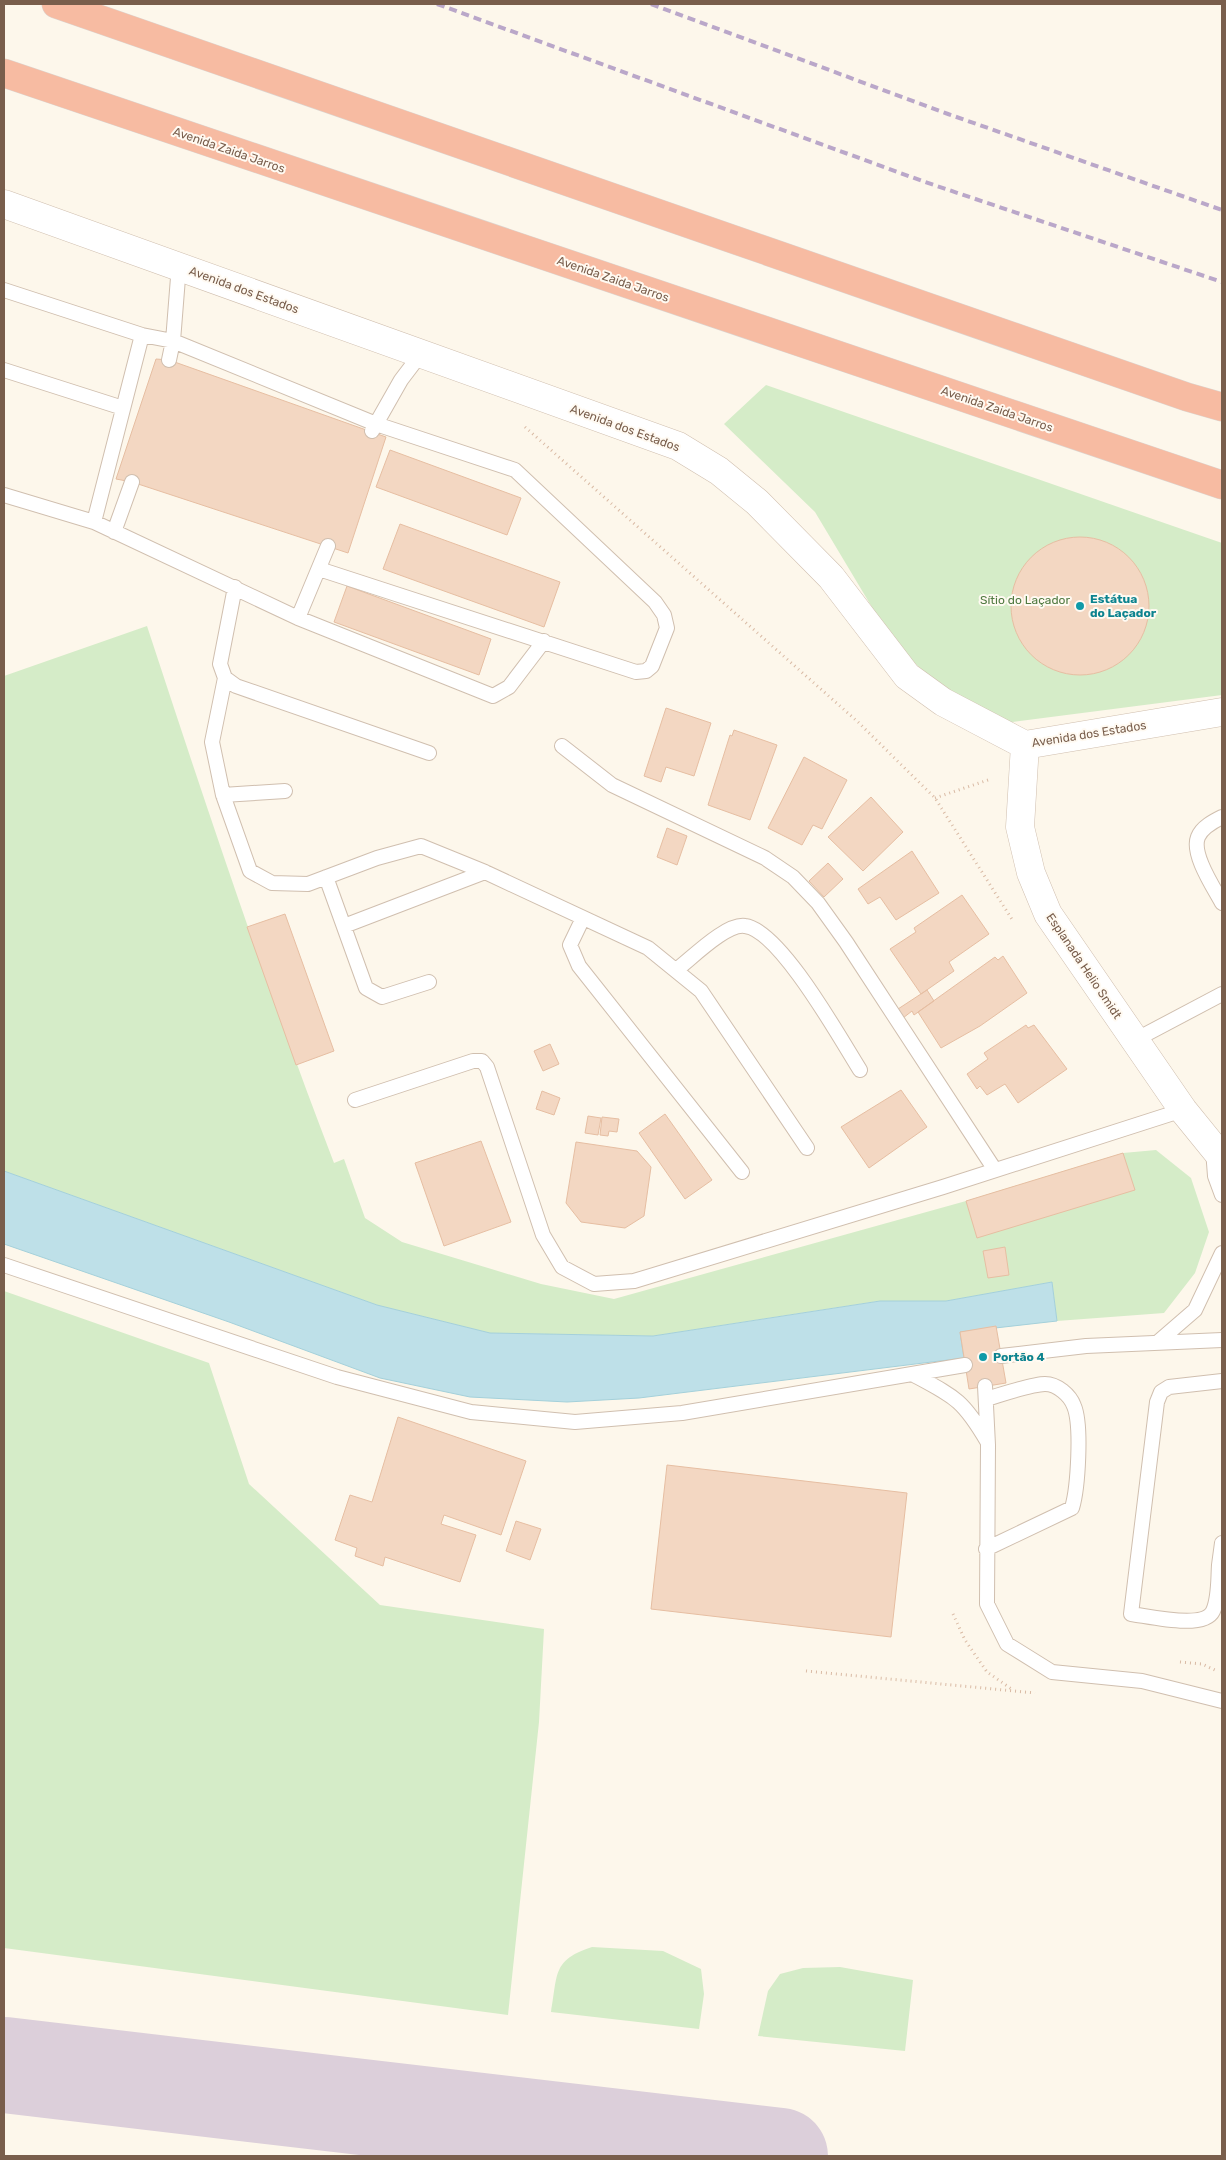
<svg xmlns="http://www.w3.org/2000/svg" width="1226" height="2160" font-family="Rubik,sans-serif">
	<rect width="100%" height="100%" fill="#fdf7eb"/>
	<!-- green -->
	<path fill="#d5ecc8" d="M766,385L1222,543V695L1005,723L945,691L894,644L815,512L724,424Z
		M147,626C206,806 266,986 334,1163L344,1159L365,1218L402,1242L541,1284L614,1299L966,1201L1123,1153L1156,1150L1191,1178L1209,1232L1195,1273L1164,1313L1057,1321L1052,1282L946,1301H879L653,1336L490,1333L377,1305L4,1171V676Z
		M4,1291L209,1363L249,1484L380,1605L544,1629L539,1722L508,2015L4,1948Z
		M592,1947L663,1951L701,1969L704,1994L699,2029L551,2012C558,1974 552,1960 592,1947Z
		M840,1967L913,1980L905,2051L758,2036L768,1991L780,1974L803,1968Z"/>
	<!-- water -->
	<path fill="#bee0e8" stroke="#a4d0da" d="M4,1171L377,1305L490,1333L653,1336L880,1301H946L1052,1282L1057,1321L960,1332L964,1358L639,1398L567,1402L470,1397L380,1378L229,1322L4,1244Z"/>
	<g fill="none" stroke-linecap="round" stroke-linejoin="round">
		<!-- taxiway -->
		<path stroke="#dccfda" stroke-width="96" d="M4,2065L780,2156"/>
	</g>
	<!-- building -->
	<path fill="#f3d7c2" stroke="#e6bea2" d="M156,359L169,360L386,437L348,553L132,482L116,479Z
		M390,450L521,498L507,535L376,487Z
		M400,524L560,582L544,627L383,569Z
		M1011 606a69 69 0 1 1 138 0a69 69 0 1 1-138 0Z
		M347,586L491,639L479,675L334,622Z
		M666,708L711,723L694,776L666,767L661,782L644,776Z
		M734,730L777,745L750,820L708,805L730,735L732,736Z
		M804,757L847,780L822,829L813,825L802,845L768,828Z
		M871,797L903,832L863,871L828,837Z
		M667,828L687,836L677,865L657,857Z
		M912,851L939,893L896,920L880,897L868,904L858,889Z
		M828,863L843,879L824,897L809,881Z
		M962,895L989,934L949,962L954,971L921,994L890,949L916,932L914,928Z
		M285,914L334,1051L296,1065L247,927Z
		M1003,956L1027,993L980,1026L941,1048L918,1012L995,957L998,960Z
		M927,990L934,1001L914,1015L912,1011L903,1018L898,1009Z
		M1026,1025L1028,1028L1034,1025L1067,1069L1018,1103L1005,1084L987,1095L980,1086L977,1089L967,1074L988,1059L984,1053Z
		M550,1044L559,1064L543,1071L534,1051Z
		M901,1090L927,1127L869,1168L841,1127Z
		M542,1091L560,1098L554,1115L536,1109Z
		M665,1114L712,1180L685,1199L639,1133Z
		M588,1116L601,1118L598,1135L585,1133Z
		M602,1117L619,1119L617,1132L609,1131L608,1136L600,1135Z
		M481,1141L511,1222L444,1246L415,1163Z
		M576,1142L637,1151L651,1167L644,1216L625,1228L581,1222L566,1203Z
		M1123,1153L1135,1190L977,1238L966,1201Z
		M1005,1247L1009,1275L988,1278L983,1251Z
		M996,1326L1006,1383L969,1389L960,1332Z
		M398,1417L526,1461L501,1535L444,1515L441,1524L476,1535L460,1582L385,1557L383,1566L355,1556L357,1548L335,1540L350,1495L372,1502Z
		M667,1465L907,1493L891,1637L651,1609Z
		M516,1521L541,1529L530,1560L506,1551Z"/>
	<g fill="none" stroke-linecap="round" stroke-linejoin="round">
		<defs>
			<path id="service" d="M4,290L142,335L173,341L376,424L515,470L655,602L664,615L667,628L652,666L646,671L636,672L319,569
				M169,360L173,341L179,265
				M4,370L123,408
				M372,431L401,380L420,355
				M4,495L94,522L298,618L493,696L509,687L544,641
				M94,522L142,335
				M114,532L132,482
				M235,587L220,664L225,678L236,686L429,753
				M298,618L328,546
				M225,678L212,742L223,795L250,871L272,883L308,884L377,858L421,846L485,872L648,948L701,991L807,1148
				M562,746L612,785L765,858L793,877L818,903L846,942L995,1170
				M223,795L285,791
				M1222,817C1214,821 1202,827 1198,837C1191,854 1214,888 1222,903
				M326,877L366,988L382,997L429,982
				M583,918L570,945L579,966L742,1172
				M344,926L485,872
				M676,970C691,959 726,923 745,926C780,930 841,1040 860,1070
				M1135,1040L1222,994
				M355,1100L473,1061H482L487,1067L543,1235L562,1267L594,1284L634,1281L943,1187L1183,1110
				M1213,1150L1215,1176L1222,1195
				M4,1265L337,1377L471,1412L575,1422L682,1413L965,1365
				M1158,1342L1195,1310L1222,1253
				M1001,1356L1086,1346L1222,1340
				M914,1375C955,1397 963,1400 987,1441
				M1222,1381L1169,1387L1161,1392L1157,1402L1131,1614C1148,1616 1204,1630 1213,1611C1219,1598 1218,1580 1219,1565H1222
				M985,1386L988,1445L987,1604L1007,1644L1052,1672L1142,1681L1222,1701
				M986,1399C1000,1395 1032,1384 1045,1384C1057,1384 1070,1395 1074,1406C1082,1425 1078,1488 1072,1508L986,1549
				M1219,1565L1222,1543"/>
			<path id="tertiary" d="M4,204L678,446L719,471L757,502L831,577L907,676L943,702L1025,745L1222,712
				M1025,745L1020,827L1031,873L1048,914L1183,1110L1222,1158"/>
			<path id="motorway" d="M56,4L1187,397L1222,407
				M4,73L1222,485"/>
		</defs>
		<!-- service casing -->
		<use href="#service" stroke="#d0bfaf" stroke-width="16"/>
		<!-- tertiary casing -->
		<use href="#tertiary" stroke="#d0bfaf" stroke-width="29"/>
		<!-- motorway casing -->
		<use href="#motorway" stroke="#dcd5d0" stroke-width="29"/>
		<!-- path -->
		<path stroke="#d9baa4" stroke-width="3" stroke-dasharray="1 4" stroke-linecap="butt" d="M525,427L858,722L935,798L1013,921
			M935,798L991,779
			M953,1614L965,1640L987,1672L1013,1690
			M1180,1662L1202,1664L1217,1671
			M806,1671L1035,1693"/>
		<!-- service -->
		<use href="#service" stroke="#fff" stroke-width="14"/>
		<!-- tertiary -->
		<use href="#tertiary" stroke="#fff" stroke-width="28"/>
		<!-- motorway -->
		<use href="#motorway" stroke="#f7bba2" stroke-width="28"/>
		<!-- rail -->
		<path stroke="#baa7c9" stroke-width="4" stroke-dasharray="8 5" stroke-linecap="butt" d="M437,4L925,182L1222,282
			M651,4L948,114L1222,210"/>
	</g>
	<!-- markers -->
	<g fill="#0f9aa8" stroke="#fffaf2" stroke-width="2">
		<circle cx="1080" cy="606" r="5"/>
		<circle cx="983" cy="1357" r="5"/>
	</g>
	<g text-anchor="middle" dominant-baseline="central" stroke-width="4" stroke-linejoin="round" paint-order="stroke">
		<!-- street labels -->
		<g font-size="12" fill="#795e4c" stroke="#fffaf2">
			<text transform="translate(229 150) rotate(19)">Avenida Zaida Jarros</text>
			<text transform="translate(613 279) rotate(19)">Avenida Zaida Jarros</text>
			<text transform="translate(244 290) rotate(20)">Avenida dos Estados</text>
			<text transform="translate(997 409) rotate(19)">Avenida Zaida Jarros</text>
			<text transform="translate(625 428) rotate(20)">Avenida dos Estados</text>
			<text transform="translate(1089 734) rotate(-9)">Avenida dos Estados</text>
			<text transform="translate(1084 966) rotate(56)">Esplanada Helio Smidt</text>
		</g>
		<!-- culture labels -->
		<g font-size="12" font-weight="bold" fill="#0d838f" stroke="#fffaf2" text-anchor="start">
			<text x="1090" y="599">Estátua<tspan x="1090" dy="14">do Laçador</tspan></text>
			<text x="993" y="1357">Portão 4</text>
		</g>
		<!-- park labels -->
		<g font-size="12" fill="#507a41" stroke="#fffaf2">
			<text x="1025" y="600">Sítio do Laçador</text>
		</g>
	</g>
	<!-- border -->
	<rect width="1226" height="2160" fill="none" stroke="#795e4c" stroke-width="10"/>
</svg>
